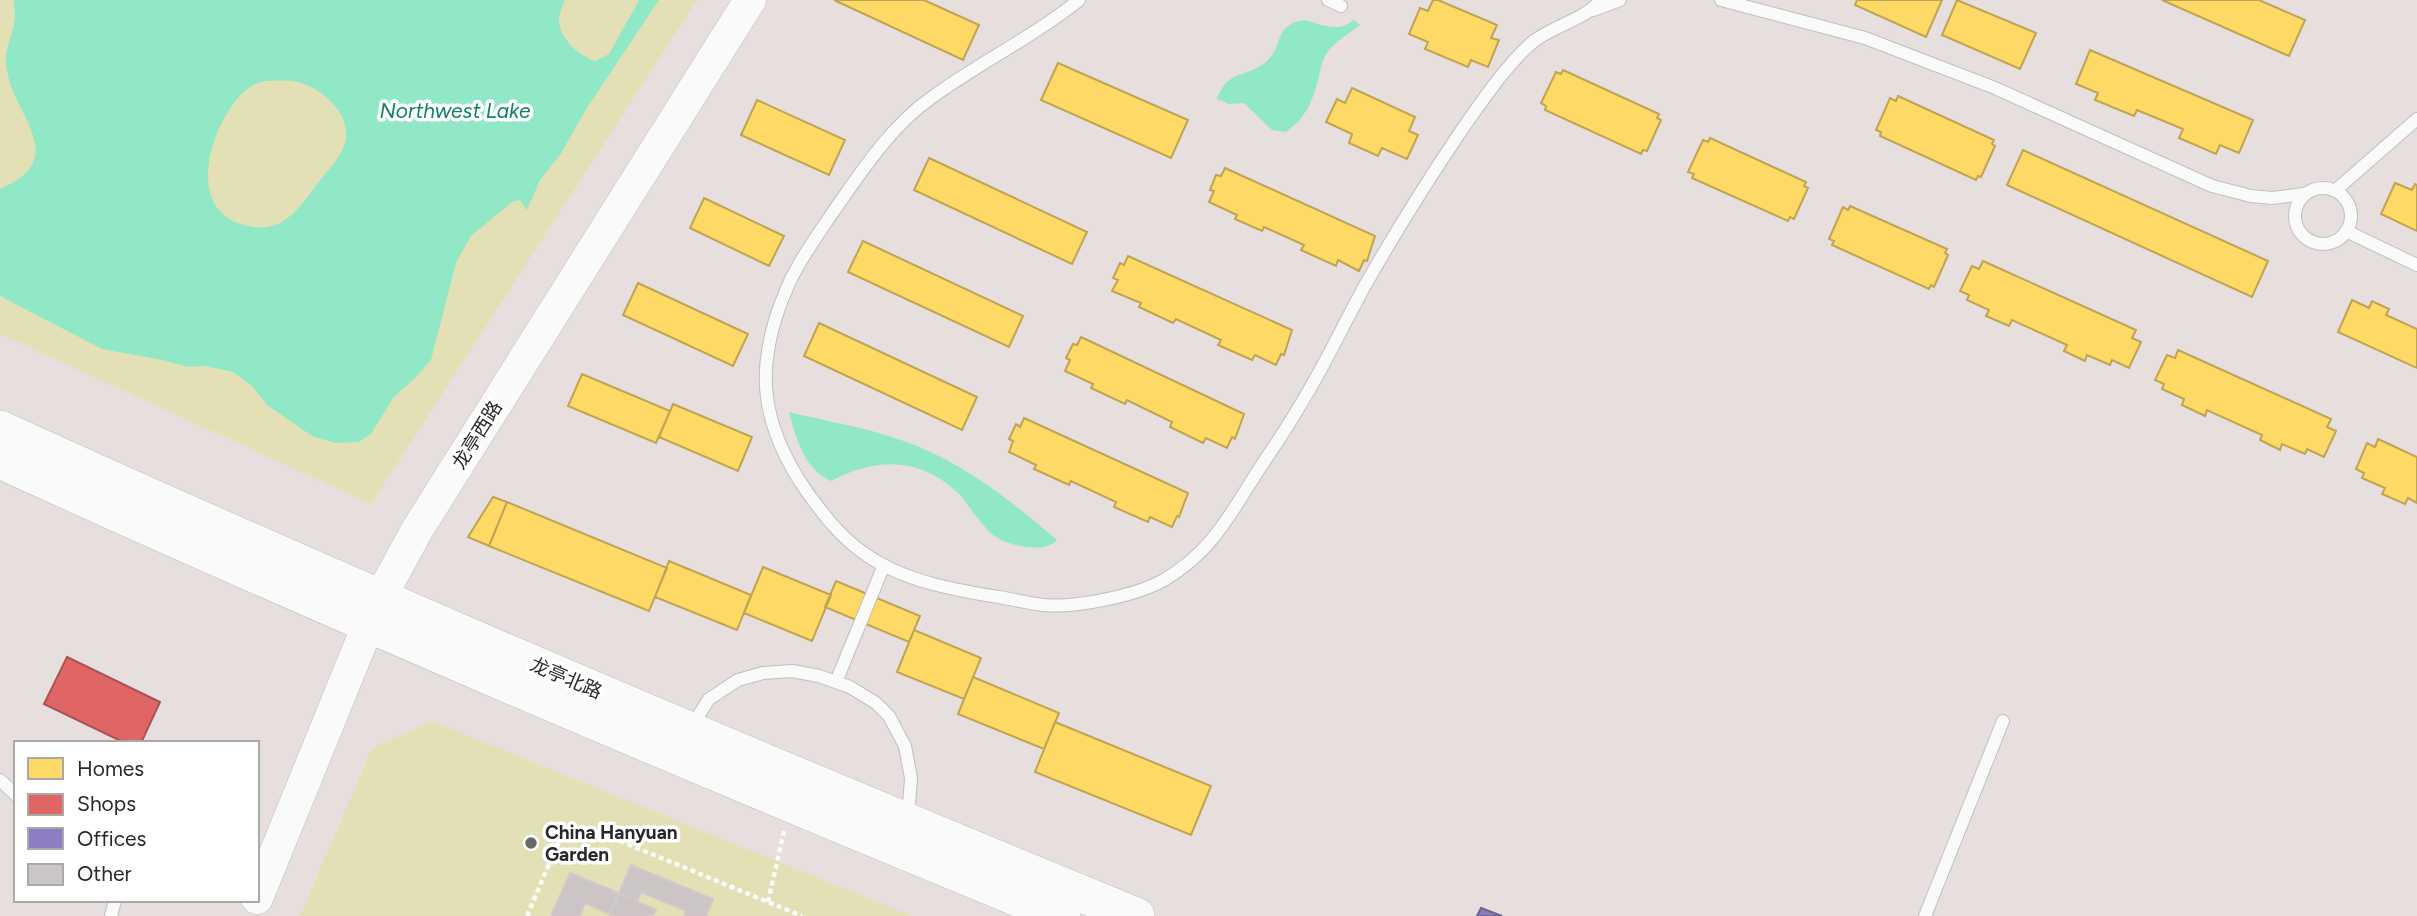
<svg xmlns="http://www.w3.org/2000/svg" width="2417" height="916" font-family="Figtree,'Noto Sans SC',sans-serif">
	<rect width="100%" height="100%" fill="#e7dede"/>
	<!-- green -->
	<path fill="#e4e0b6" d="M0,0H697L371,504L0,334Z
		M432,721L912,916H300L372,748Z"/>
	<!-- water -->
	<path fill="#91e8c6" fill-rule="evenodd" d="M14,0H565C563,5 560,12 559,17C558,38 578,55 595,61L609,54L639,0H659L587,108L560,155L540,180L527,210L520,200L512,202L471,236L456,263L431,360L416,377L393,398L371,434L359,442L335,443L312,436L267,405L252,386L233,372L205,366L188,367L162,360L102,349L0,296V189C75,156 9,115 6,63C5,47 14,32 15,16C15,11 14,5 14,0ZM265,81C274,81 283,80 292,81C321,85 357,117 343,148C338,160 326,172 318,183C308,196 297,213 282,222C265,232 237,227 223,214C190,185 218,114 246,90C251,85 259,83 265,81Z
		M1305,20C1322,25 1338,33 1354,20L1360,25C1350,33 1337,40 1329,50C1323,57 1321,67 1319,76C1313,100 1307,117 1286,132L1272,130L1244,103L1229,104L1217,99C1227,69 1248,78 1267,61C1284,46 1273,24 1305,20Z
		M789,412C833,423 882,430 924,449C974,471 1016,505 1057,540C1046,554 1010,546 996,537C980,526 970,505 957,492C919,456 874,458 831,481C804,469 796,438 789,412Z"/>
	<!-- homes -->
	<path fill="#ffd966" stroke="#bea453" stroke-width="2" d="M834,0H924L979,25L963,60Z
		M1433,0H1438L1497,25L1491,38L1499,40L1488,67L1471,60L1468,67L1425,49L1428,42L1409,34L1420,8L1428,11Z
		M1857,0H1942L1926,37L1855,5Z
		M1957,0L2036,33L2020,69L1942,35Z
		M2162,0H2259L2305,20L2289,56Z
		M2090,50L2253,120L2239,153L2220,145L2216,154L2179,138L2183,129L2137,110L2134,116L2095,100L2098,93L2076,84Z
		M1058,63L1188,120L1171,158L1041,100Z
		M1563,70L1659,114L1657,118L1661,120L1647,151L1643,150L1641,154L1545,110L1546,106L1541,103L1556,72L1561,74Z
		M1352,88L1415,117L1409,131L1418,135L1407,159L1382,148L1378,156L1349,143L1352,134L1326,122L1337,99L1345,103Z
		M1898,96L1994,140L1992,144L1995,146L1981,177L1978,176L1976,180L1880,136L1881,132L1876,130L1890,98L1896,101Z
		M757,100L845,140L829,175L741,135Z
		M1710,138L1806,182L1804,186L1808,188L1794,219L1790,217L1788,221L1692,178L1694,174L1688,172L1703,140L1708,142Z
		M2023,150L2268,261L2252,297L2007,185Z
		M929,158L1087,232L1072,264L914,190Z
		M1225,168L1375,236L1367,261L1364,260L1359,271L1338,260L1336,266L1301,250L1304,245L1264,227L1262,231L1235,219L1237,215L1209,202L1214,191L1210,190L1216,175L1221,176Z
		M2395,183L2412,190L2415,184L2417,185V231L2381,214Z
		M704,198L784,236L769,266L690,228Z
		M1850,206L1947,249L1945,253L1948,255L1934,287L1931,285L1929,289L1832,245L1834,241L1829,239L1843,207L1848,210Z
		M863,241L1023,316L1009,347L848,272Z
		M1128,256L1292,330L1284,355L1281,354L1276,365L1255,355L1252,360L1218,345L1221,340L1176,319L1173,323L1139,307L1141,303L1112,291L1118,280L1113,278L1120,263L1124,265Z
		M1983,261L2136,330L2132,338L2141,342L2129,368L2112,360L2110,365L2087,355L2085,361L2064,351L2067,345L2012,320L2009,326L1986,316L1989,310L1967,300L1969,295L1960,291L1972,266L1979,269Z
		M638,283L748,334L733,366L623,315Z
		M2352,300L2369,308L2372,301L2389,309L2386,315L2417,329V368L2338,332Z
		M819,323L977,397L962,430L804,356Z
		M1081,337L1244,414L1235,439L1232,437L1227,448L1206,438L1203,443L1170,427L1172,422L1127,400L1125,404L1091,388L1093,384L1065,371L1070,360L1066,358L1073,344L1077,345Z
		M2178,350L2331,419L2327,427L2336,431L2324,457L2307,449L2305,454L2282,444L2280,450L2260,440L2262,435L2207,410L2205,416L2182,405L2184,399L2162,389L2164,384L2155,380L2167,355L2175,358Z
		M582,374L670,411L656,443L568,406Z
		M673,404L752,437L738,471L659,437Z
		M1024,418L1188,493L1179,517L1177,516L1172,527L1150,517L1148,522L1114,507L1116,502L1071,481L1069,485L1034,469L1036,465L1009,452L1013,441L1009,439L1016,424L1020,427Z
		M2378,439L2417,457V503L2408,498L2405,504L2382,494L2385,488L2362,478L2364,473L2356,469L2367,443L2375,447Z
		M493,497L507,502L489,546L468,537Z
		M507,502L667,568L649,611L489,546Z
		M669,561L751,595L737,630L655,597Z
		M763,567L831,595L812,641L744,613Z
		M836,581L920,616L909,642L825,607Z
		M914,630L981,658L964,699L897,672Z
		M973,677L1059,713L1044,749L958,714Z
		M1055,722L1211,786L1191,835L1035,772Z"/>
	<!-- shops -->
	<path fill="#e06666" stroke="#a95353" stroke-width="2" d="M67,657L160,702L141,743H125L44,704Z"/>
	<!-- offices -->
	<path fill="#8e7cc3" stroke="#6f6394" stroke-width="2" d="M1481,908L1502,916H1477Z"/>
	<!-- building -->
	<path fill="#cbc5c5" stroke="#d2caca" stroke-width="2" d="M631,865L713,899L706,916H684L686,911L641,892L637,901L619,893Z
		M570,873L619,893L610,914L585,903L580,916H551Z
		M619,893L656,910L653,916H610Z"/>
	<g fill="none" stroke-linecap="round" stroke-linejoin="round">
		<defs>
			<path id="service" d="M1079,0C1033,37 979,63 931,98C890,127 862,171 833,212C817,236 798,262 787,288C754,364 759,421 805,489C822,513 840,537 865,554C903,581 954,590 999,597C1014,600 1029,603 1043,605C1076,608 1135,596 1164,580C1211,552 1228,518 1256,474C1270,452 1286,430 1299,407C1324,367 1344,323 1367,282C1396,231 1428,180 1461,131C1480,104 1509,61 1534,41C1555,25 1584,20 1601,0
				M1328,0L1341,6
				M1721,0L1865,38L1995,88L2212,186L2251,196L2272,198L2304,194
				M1593,10L1620,0
				M2295 216a28 28 0 1 1 56 0a28 28 0 1 1-56 0Z
				M2336,190L2417,119
				M2346,231L2417,265
				M836,682L884,565
				M691,727L709,699L738,680L763,673L792,671L819,676L850,687L876,703L889,716L905,746L911,778L908,818
				M0,780L16,795
				M111,916L115,900
				M1925,916L2003,721"/>
			<path id="tertiary" d="M257,898L369,623L380,598L417,530L750,0"/>
			<path id="secondary" d="M0,429C375,600 755,760 1136,916
				M0,460C350,620 706,770 1062,916"/>
		</defs>
		<!-- service casing -->
		<use href="#service" stroke="#c0bfbf" stroke-width="14"/>
		<!-- tertiary casing -->
		<use href="#tertiary" stroke="#c0bfbf" stroke-width="33"/>
		<!-- secondary casing -->
		<use href="#secondary" stroke="#c0bfbf" stroke-width="38"/>
		<!-- path -->
		<path stroke="#fbfafa" stroke-width="4.5" stroke-dasharray="5 3.5" stroke-linecap="butt" d="M768,902L784,831
			M527,916L564,829L586,827L802,916"/>
		<!-- service -->
		<use href="#service" stroke="#fbfafa" stroke-width="12"/>
		<!-- tertiary -->
		<use href="#tertiary" stroke="#fbfafa" stroke-width="32"/>
		<!-- secondary -->
		<use href="#secondary" stroke="#fbfafa" stroke-width="37"/>
	</g>
	<!-- markers -->
	<circle fill="#6b6868" stroke="#fff" stroke-width="2.5" cx="531" cy="843" r="7"/>
	<g text-anchor="middle" dominant-baseline="central" stroke-width="7" stroke-linejoin="round" paint-order="stroke">
		<!-- street labels -->
		<g font-size="19" fill="#282828" stroke="#fff">
			<text transform="translate(477 435) rotate(-58)">龙亭西路</text>
			<text transform="translate(566 678) rotate(23)">龙亭北路</text>
		</g>
		<!-- poi labels -->
		<g font-size="19" font-weight="bold" fill="#282828" stroke="#fff" text-anchor="start">
			<text x="545" y="832">China Hanyuan<tspan x="545" dy="22">Garden</tspan></text>
		</g>
		<!-- water labels -->
		<g font-size="21" font-style="italic" fill="#0e835f" stroke="#fff">
			<text x="455" y="110">Northwest Lake</text>
		</g>
	</g>
	<!-- legend -->
	<rect x="14" y="741" width="245" height="161" fill="#ffffff" stroke="#a9a9a9" stroke-width="2"/>
	<rect x="28" y="758" width="35" height="21" fill="#ffd966" stroke="#a9a9a9" stroke-width="2"/>
	<text x="77" y="776" font-size="21" fill="#282828">Homes</text>
	<rect x="28" y="794" width="35" height="21" fill="#e06666" stroke="#a9a9a9" stroke-width="2"/>
	<text x="77" y="811" font-size="21" fill="#282828">Shops</text>
	<rect x="28" y="828" width="35" height="21" fill="#8e7cc3" stroke="#a9a9a9" stroke-width="2"/>
	<text x="77" y="846" font-size="21" fill="#282828">Offices</text>
	<rect x="28" y="864" width="35" height="21" fill="#cbc5c5" stroke="#a9a9a9" stroke-width="2"/>
	<text x="77" y="881" font-size="21" fill="#282828">Other</text>
</svg>
